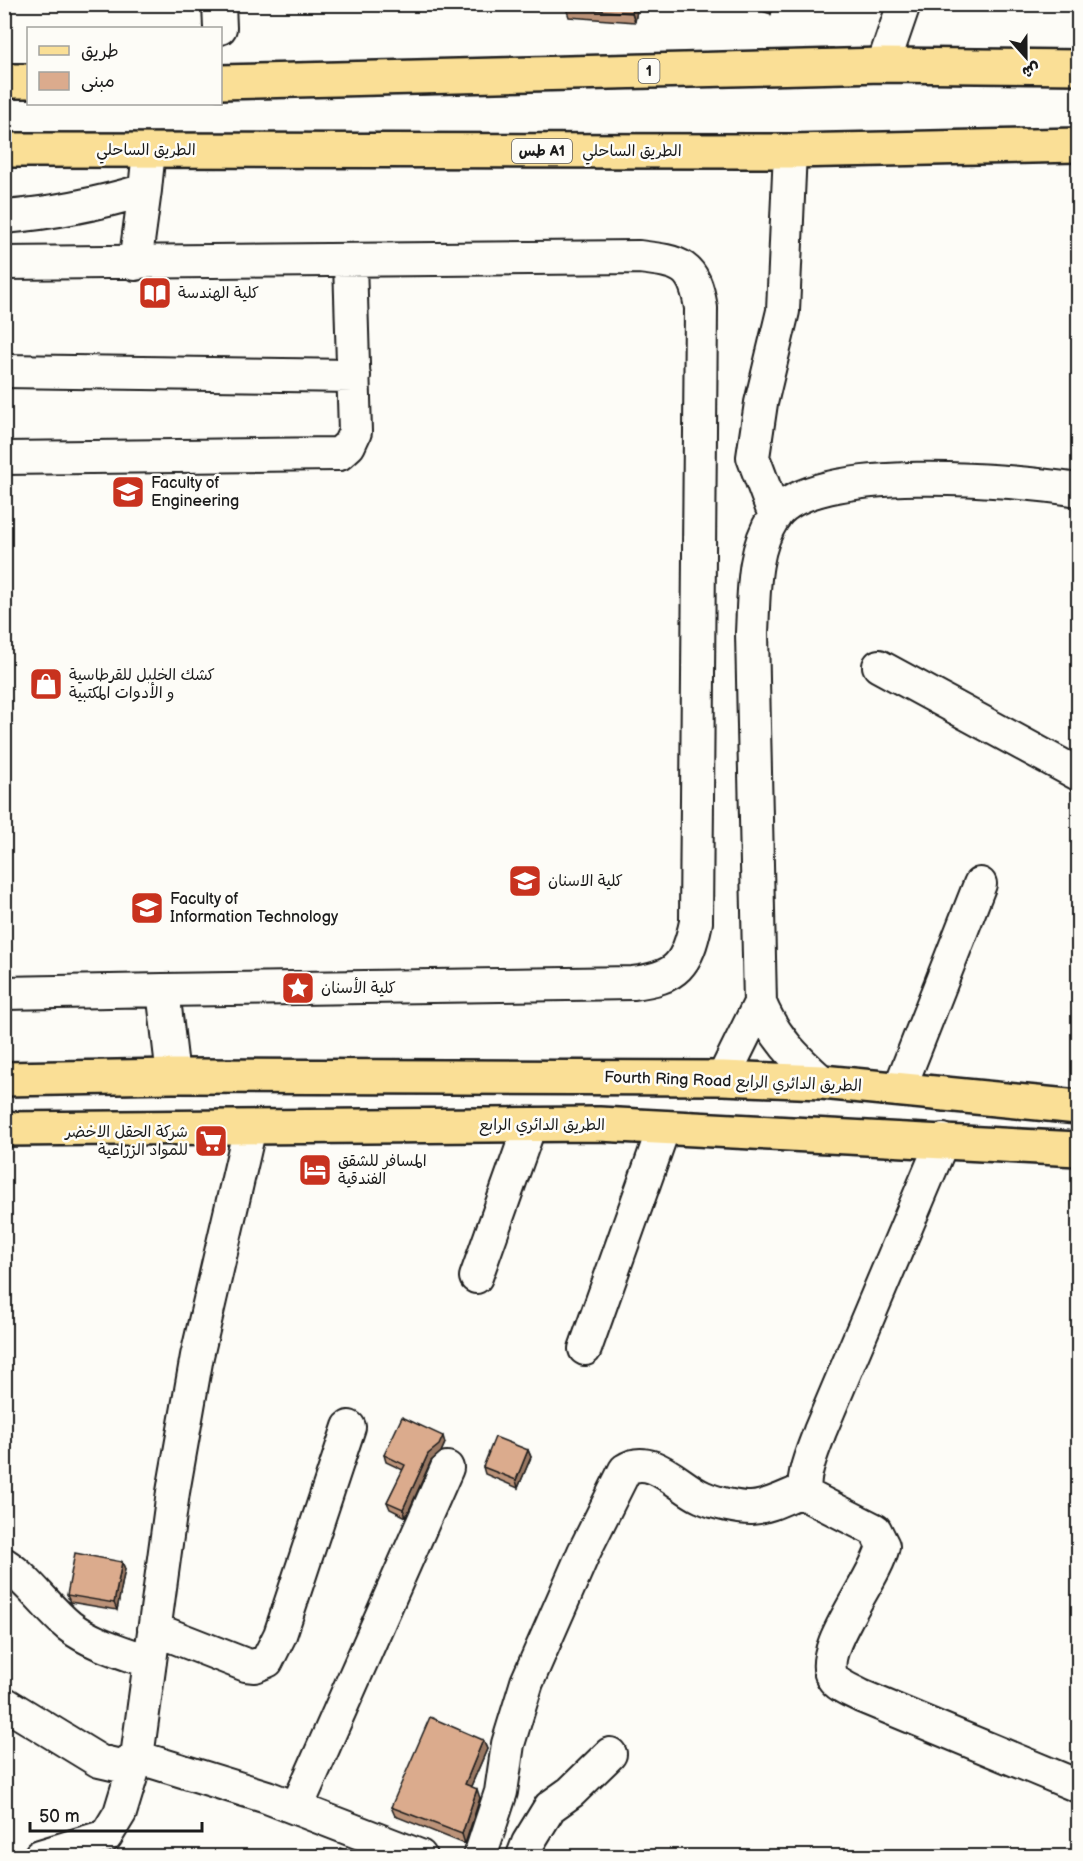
<svg xmlns="http://www.w3.org/2000/svg" width="1083" height="1861" font-family="'Balsamiq Sans','Playpen Sans Arabic',sans-serif">
	<rect width="100%" height="100%" fill="#fdfcf7"/>
	<filter id="ink" filterUnits="userSpaceOnUse"><feTurbulence type="fractalNoise" baseFrequency=".0167" numOctaves="2"/><feDisplacementMap in="SourceGraphic" scale="12" xChannelSelector="R" yChannelSelector="G"/><feConvolveMatrix kernelMatrix="1 2 1 2 8 2 1 2 1" color-interpolation-filters="sRGB"/></filter>
	<g filter="url(#ink)">
		<g fill="none" stroke-linecap="round" stroke-linejoin="round">
			<defs>
				<path id="minor" d="M219,4L220,28
					M883,65L904,4
					M4,217C54,213 98,204 145,190L149,150
					M4,263L639,257C681,262 694,264 701,308L696,922C687,965 677,978 633,983L163,990
					M135,264L145,190
					M4,371L354,376
					M4,458L339,454L349,445L355,432L350,262
					M775,516L753,457L761,403L783,311L790,151
					M879,666L1078,774
					M4,993L163,990L173,1076
					M723,1078L760,1003
					M822,1082C795,1058 774,1037 760,1003L752,633C754,594 752,551 774,517C811,461 1017,480 1078,490
					M899,1090L980,884
					M943,1140L820,1431C815,1446 797,1484 808,1496L875,1530L883,1546C876,1580 815,1650 833,1678C838,1686 852,1691 861,1696L1078,1786
					M476,1277L530,1125
					M585,1349L664,1127
					M4,1564C29,1580 46,1607 69,1626C92,1644 123,1652 150,1662
					M154,1629L246,1665L255,1666L267,1661L280,1635L349,1427
					M4,1703L99,1761L121,1766L137,1757L267,1797L420,1856
					M297,1807L447,1468
					M40,1856L106,1836L120,1813L137,1757L173,1492L197,1356L250,1127
					M480,1856L501,1792L508,1744L527,1682L584,1552L625,1470C651,1452 679,1487 702,1497C715,1503 737,1508 751,1508C769,1507 788,1496 804,1490
					M523,1856L528,1843L550,1807L571,1792L610,1754"/>
				<path id="major" d="M4,1079L173,1076L723,1078L822,1082L1078,1107
					M4,1129L599,1124L1078,1149"/>
				<path id="highway" d="M4,81H28
					M220,82L883,65L1078,67
					M4,150L790,151L1078,145"/>
			</defs>
			<!-- minor casing -->
			<use href="#minor" stroke="#1c1c1c" stroke-width="36"/>
			<!-- major casing -->
			<use href="#major" stroke="#1c1c1c" stroke-width="38"/>
			<!-- highway casing -->
			<use href="#highway" stroke="#1c1c1c" stroke-width="38"/>
			<!-- minor -->
			<use href="#minor" stroke="#fdfcf7" stroke-width="32"/>
			<!-- major -->
			<use href="#major" stroke="#fadf96" stroke-width="33"/>
			<!-- highway -->
			<use href="#highway" stroke="#fadf96" stroke-width="33"/>
		</g>
		<!-- wall -->
		<path fill="#bc9379" stroke="#1c1c1c" stroke-width="1.5" d="M638,4L635,22L569,17L566,8Z
			M742,4H774L771,14Z
			M445,1443L441,1452L431,1461L406,1517L390,1509L387,1502L403,1470L386,1462L384,1455Z
			M528,1450L531,1457L518,1488L485,1474L483,1467Z
			M122,1562L125,1569L117,1610L70,1602L67,1595Z
			M483,1740L487,1749L471,1786L480,1798L465,1844L395,1816L391,1807Z"/>
		<!-- shaded-wall -->
		<path fill="#997863" stroke="#1c1c1c" stroke-width="1.5" d="M633,4H638L635,22L632,13Z
			M768,4H774L771,14Z
			M443,1436L445,1443L441,1452L431,1461L406,1517L403,1509L428,1454Z
			M528,1450L531,1457L518,1488L516,1480Z
			M122,1562L125,1569L117,1610L114,1603Z
			M483,1740L487,1749L468,1793L465,1784Z
			M477,1789L480,1798L465,1844L462,1834Z"/>
		<!-- building -->
		<path fill="#dbab8d" stroke="#1c1c1c" stroke-width="1.5" d="M566,4H633L632,13L566,8Z
			M402,1417L443,1436L439,1445L428,1454L403,1509L387,1502L405,1465L384,1455Z
			M495,1437L528,1450L516,1480L483,1467Z
			M75,1553L122,1562L114,1603L67,1595Z
			M430,1717L483,1740L465,1784L477,1789L462,1834L391,1807Z
			M340,1848L360,1857H337Z"/>
	</g>
	<!-- icons -->
	<defs>
		<symbol id="library-square" viewBox="-11 -11 22 22"><rect x="-9" y="-9" width="18" height="18" rx="4" fill="#c8321e" stroke="#fdfcf7"/><path d="M-6-4Q-3-5.5-.7-3.5V5Q-3 3-6 4ZM6-4Q3-5.5 .7-3.5V5Q3 3 6 4Z" fill="#fff"/></symbol>
		<symbol id="school-square" viewBox="-11 -11 22 22"><rect x="-9" y="-9" width="18" height="18" rx="4" fill="#c8321e" stroke="#fdfcf7"/><path d="M0-5L7-2L0 1L-7-2ZM-4 1L0 2.5L4 1V4Q0 6-4 4Z" fill="#fff"/></symbol>
		<symbol id="shop-square" viewBox="-11 -11 22 22"><rect x="-9" y="-9" width="18" height="18" rx="4" fill="#c8321e" stroke="#fdfcf7"/><path d="M-5-2.5h2.3a2.7 3.5 0 0 1 5.4 0H5L5.5 6h-11ZM-1.5-2.5h3a1.5 2.3 0 0 0-3 0Z" fill="#fff"/></symbol>
		<symbol id="university-square" viewBox="-11 -11 22 22"><rect x="-9" y="-9" width="18" height="18" rx="4" fill="#c8321e" stroke="#fdfcf7"/><path d="M0-5L7-2L0 1L-7-2ZM-4 1L0 2.5L4 1V4Q0 6-4 4Z" fill="#fff"/></symbol>
		<symbol id="sight-square" viewBox="-11 -11 22 22"><rect x="-9" y="-9" width="18" height="18" rx="4" fill="#c8321e" stroke="#fdfcf7"/><path d="M0-6L1.8-2.2L6-1.7L2.9 1.2L3.7 5.4L0 3.3L-3.7 5.4L-2.9 1.2L-6-1.7L-1.8-2.2Z" fill="#fff"/></symbol>
		<symbol id="supermarket-square" viewBox="-11 -11 22 22"><rect x="-9" y="-9" width="18" height="18" rx="4" fill="#c8321e" stroke="#fdfcf7"/><path d="M-6-5.5h2.5l.6 2H6L4.5 2H-2.5L-4.4-4H-6ZM-1.5 3.2a1.3 1.3 0 1 0 .1 0ZM3 3.2a1.3 1.3 0 1 0 .1 0Z" fill="#fff"/></symbol>
		<symbol id="hotel-square" viewBox="-11 -11 22 22"><rect x="-9" y="-9" width="18" height="18" rx="4" fill="#c8321e" stroke="#fdfcf7"/><path d="M-6-4.5h1.5V1H6V5H4.5V3h-9V5H-6ZM-4 0a1.8 1.8 0 1 1 3.6 0ZM.5 0V-2.5h3Q6-2.5 6 0Z" fill="#fff"/></symbol>
	</defs>
	<g fill-rule="evenodd">
		<use href="#library-square" x="136" y="274" width="38" height="38"/>
		<use href="#school-square" x="109" y="473" width="38" height="38"/>
		<use href="#shop-square" x="27" y="665" width="38" height="38"/>
		<use href="#university-square" x="506" y="862" width="38" height="38"/>
		<use href="#school-square" x="128" y="889" width="38" height="38"/>
		<use href="#sight-square" x="279" y="969" width="38" height="38"/>
		<use href="#supermarket-square" x="192" y="1122" width="38" height="38"/>
		<use href="#hotel-square" x="296" y="1151" width="38" height="38"/>
	</g>
	<g text-anchor="middle" dominant-baseline="central" stroke-width="5" stroke-linejoin="round" paint-order="stroke">
		<!-- shield labels -->
		<g fill="#fdfcf7" stroke="#605f5e" stroke-width="1.5">
			<rect x="638.5" y="59" width="21" height="24" rx="4.5"/>
			<rect x="512" y="139" width="60" height="24" rx="4.5"/>
		</g>
		<g font-size="15" font-weight="bold" fill="#1c1c1c">
			<text x="649" y="71">1</text>
			<text x="542" y="151">طس A1</text>
		</g>
		<!-- street labels -->
		<g font-size="16" fill="#1c1c1c" stroke="#fdfcf7">
			<text x="146" y="150">الطريق الساحلي</text>
			<text x="632" y="151">الطريق الساحلي</text>
			<text transform="translate(733 1082) rotate(2)">Fourth Ring Road الطريق الدائري الرابع</text>
			<text x="542" y="1125">الطريق الدائري الرابع</text>
		</g>
		<!-- poi labels -->
		<g font-size="16" fill="#1c1c1c" stroke="#fdfcf7" text-anchor="start">
			<text x="178" y="293">كلية الهندسة</text>
			<text x="151" y="483">Faculty of<tspan x="151" dy="18">Engineering</tspan></text>
			<text x="69" y="675">كشك الخليل للقرطاسية<tspan x="69" dy="18">و الأدوات المكتبية</tspan></text>
			<text x="548" y="881">كلية الاسنان</text>
			<text x="170" y="899">Faculty of<tspan x="170" dy="18">Information Technology</tspan></text>
			<text x="321" y="988">كلية الأسنان</text>
			<text x="188" y="1132" text-anchor="end">شركة الحقل الاخضر<tspan x="188" dy="18">للمواد الزراعية</tspan></text>
			<text x="338" y="1161">المسافر للشقق<tspan x="338" dy="18">الفندقية</tspan></text>
		</g>
	</g>
	<!-- margin -->
	<rect width="1083" height="1861" fill="none" stroke="#fdfcf7" stroke-width="24"/>
	<rect x="12" y="12" width="1059" height="1837" fill="none" stroke="#1c1c1c" stroke-width="2" filter="url(#ink)"/>
	<!-- legend -->
	<rect x="27" y="27" width="195" height="78" fill="#fdfcf7" stroke="#a3a29f" stroke-width="1.5"/>
	<rect x="39" y="46" width="30" height="9" fill="#fadf96" stroke="#a3a29f" stroke-width="1.5"/>
	<text x="81" y="57" font-size="18" fill="#1c1c1c">طريق</text>
	<rect x="39" y="72" width="30" height="18" fill="#dbab8d" stroke="#a3a29f" stroke-width="1.5"/>
	<text x="81" y="87" font-size="18" fill="#1c1c1c">مبنى</text>
	<!-- north arrow -->
	<g transform="translate(1026 57) rotate(159)" stroke="#fdfcf7" stroke-width="4.5" paint-order="stroke">
	<path d="M0-4.5L10 22L0 15L-10 22Z" fill="#1c1c1c"/>
	<text y="-9" font-size="16" font-weight="bold" text-anchor="middle" fill="#1c1c1c">ش</text>
	</g>
	<!-- scale -->
	<path d="M30 1822v9h172v-9" fill="none" stroke="#1c1c1c" stroke-width="3"/>
	<text x="39" y="1822" font-size="18" fill="#1c1c1c" stroke="#fdfcf7" stroke-width="4.5" paint-order="stroke">50 m</text>
</svg>
